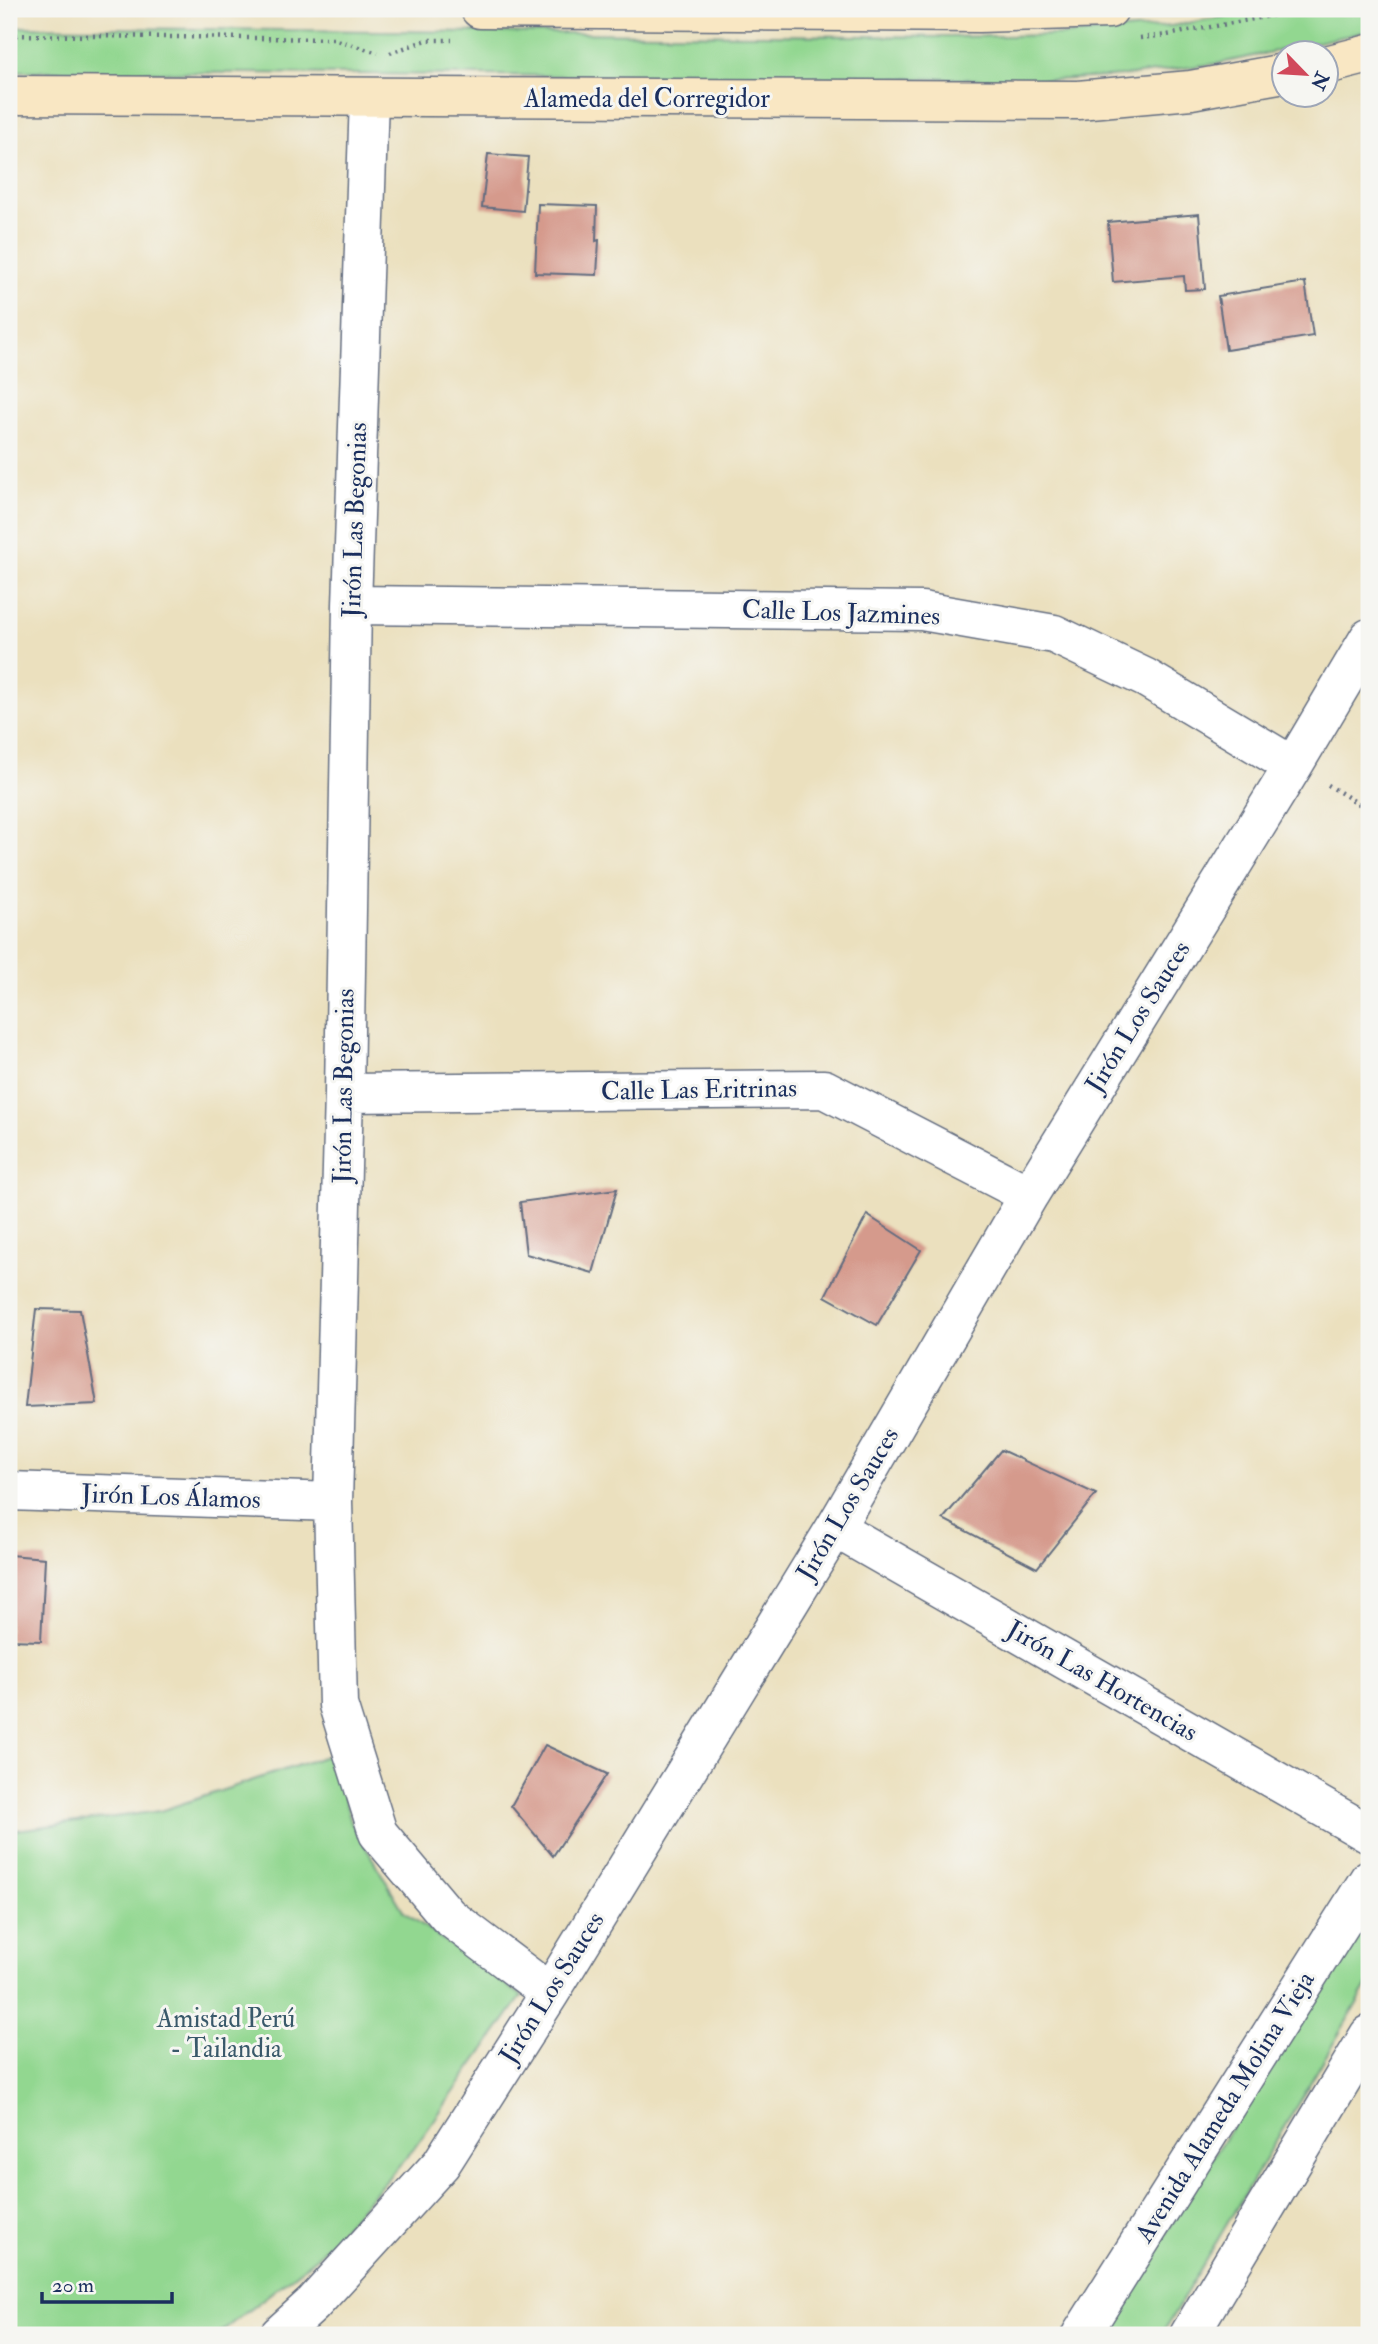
<svg xmlns="http://www.w3.org/2000/svg" width="1378" height="2344" font-family="'IM FELL Double Pica',serif">
	<rect width="100%" height="100%" fill="#f6f6f2"/>
	<filter id="ink" filterUnits="userSpaceOnUse"><feTurbulence type="fractalNoise" baseFrequency=".0143" numOctaves="2"/><feDisplacementMap in="SourceGraphic" scale="14" xChannelSelector="R" yChannelSelector="G"/><feConvolveMatrix kernelMatrix="1 2 1 2 8 2 1 2 1" color-interpolation-filters="sRGB"/></filter>
	<filter id="wash" filterUnits="userSpaceOnUse"><feTurbulence type="fractalNoise" baseFrequency=".00686" numOctaves="4" result="noise"/><feDisplacementMap in="SourceGraphic" scale="28" xChannelSelector="R" yChannelSelector="G"/><feGaussianBlur stdDeviation="1.57" result="paint"/><feColorMatrix in="noise" values="0 0 0 0 0 0 0 0 0 0 0 0 0 0 0 0 0 1.4 0 .05"/><feComposite in="paint" operator="in"/></filter>
	<g filter="url(#wash)">
		<rect width="100%" height="100%" fill="#ebe0be"/>
		<!-- green -->
		<path fill="#92d790" stroke="#568377" stroke-width="2" d="M1266,9H1369V31L1221,63L1125,76L1054,80L9,71V27L944,37L1063,35L1171,26Z
			M332,1754L351,1822L404,1912L522,1996L413,2150L317,2257L217,2335H9V1831L160,1811Z
			M1369,1905V1983L1168,2324L1161,2335H1103Z"/>
		<g id="blocks">
			<!-- building -->
			<path fill="#d59a8c" d="M488,154L528,157L523,211L482,207Z
				M538,204L597,206L596,241L599,240L597,275L535,273Z
				M1199,214L1205,289L1185,290L1184,276L1113,282L1108,222Z
				M1305,282L1313,336L1226,350L1218,296Z
				M617,1189L593,1273L526,1254L520,1202Z
				M867,1215L921,1250L877,1325L825,1296Z
				M36,1309L80,1310L97,1404L25,1407Z
				M1001,1450L1096,1494L1037,1568L943,1519Z
				M9,1555L45,1558L41,1641L9,1640Z
				M545,1745L607,1774L553,1856L511,1806Z"/>
		</g>
	</g>
	<g filter="url(#ink)">
		<use href="#blocks" fill-opacity="0" stroke="#646d80" stroke-width="2"/>
		<g fill="none" stroke-linecap="round" stroke-linejoin="round">
			<defs>
				<path id="minor" d="M369,98L352,605L344,1093L333,1502L338,1705L378,1833L448,1916L550,1993
					M352,605L922,611L1054,634L1146,678L1293,766
					M344,1093L824,1089L1029,1195
					M9,1491L333,1502
					M835,1528L1369,1834
					M279,2335L313,2304L441,2164L550,1993L835,1528L1029,1195L1293,766L1369,638"/>
				<path id="tertiary" d="M1081,2335L1369,1879
					M1189,2335L1369,2035"/>
				<path id="secondary" d="M480,9L979,13L1109,9
					M1326,65L1369,54
					M9,95L1078,100L1191,90L1284,73"/>
			</defs>
			<!-- minor casing -->
			<use href="#minor" stroke="#646d80" stroke-width="41"/>
			<!-- tertiary casing -->
			<use href="#tertiary" stroke="#646d80" stroke-width="41"/>
			<!-- secondary casing -->
			<use href="#secondary" stroke="#646d80" stroke-width="41"/>
			<!-- path -->
			<path stroke="#646d80" stroke-width="4.5" stroke-dasharray="2 5" stroke-linecap="butt" d="M9,35L333,39L378,53
				M1140,38L1167,35L1308,9
				M390,53L427,40H452
				M1328,785L1369,810"/>
			<!-- minor -->
			<use href="#minor" stroke="#fff" stroke-width="38"/>
			<!-- tertiary -->
			<use href="#tertiary" stroke="#fff" stroke-width="38"/>
			<!-- secondary -->
			<use href="#secondary" stroke="#f9e7c3" stroke-width="38"/>
		</g>
	</g>
	<g text-anchor="middle" dominant-baseline="central" stroke-width="6" stroke-linejoin="round" paint-order="stroke">
		<!-- street labels -->
		<g font-size="26" fill="#1b2f5e" stroke="#f6f6f2">
			<text x="647" y="99">Alameda del Corregidor</text>
			<text transform="translate(355 520) rotate(-88)">Jirón Las Begonias</text>
			<text transform="translate(841 613) rotate(2)">Calle Los Jazmines</text>
			<text transform="translate(1138 1017) rotate(-58)">Jirón Los Sauces</text>
			<text transform="translate(344 1086) rotate(-89)">Jirón Las Begonias</text>
			<text transform="translate(699 1090) rotate(-1)">Calle Las Eritrinas</text>
			<text transform="translate(171 1497) rotate(2)">Jirón Los Álamos</text>
			<text transform="translate(848 1504) rotate(-59)">Jirón Los Sauces</text>
			<text transform="translate(1102 1681) rotate(30)">Jirón Las Hortencias</text>
			<text transform="translate(552 1988) rotate(-58)">Jirón Los Sauces</text>
			<text transform="translate(1225 2107) rotate(-58)">Avenida Alameda Molina Vieja</text>
		</g>
		<!-- park labels -->
		<g font-size="26" fill="#39596a" stroke="#f6f6f2">
			<text x="226" y="2019">Amistad Perú<tspan x="226" dy="30">- Tailandia</tspan></text>
		</g>
	</g>
	<!-- margin -->
	<rect width="1378" height="2344" fill="none" stroke="#f6f6f2" stroke-width="35"/>
	<!-- north arrow -->
	<g transform="translate(1305 74) rotate(115)"><circle r="33" fill="#f6f6f2" stroke="#9ea6b7" stroke-width="2"/>
	<path d="M0-5L12 26L0 18L-12 26Z" fill="#d1495b"/>
	<text y="-10" font-size="19" font-weight="bold" text-anchor="middle" fill="#1b2f5e">N</text>
	</g>
	<!-- scale -->
	<path d="M42 2292v10h130v-10" fill="none" stroke="#1b2f5e" stroke-width="3.5"/>
	<text x="52" y="2292" font-size="21" fill="#1b2f5e" stroke="#f6f6f2" stroke-width="5" paint-order="stroke">20 m</text>
</svg>
